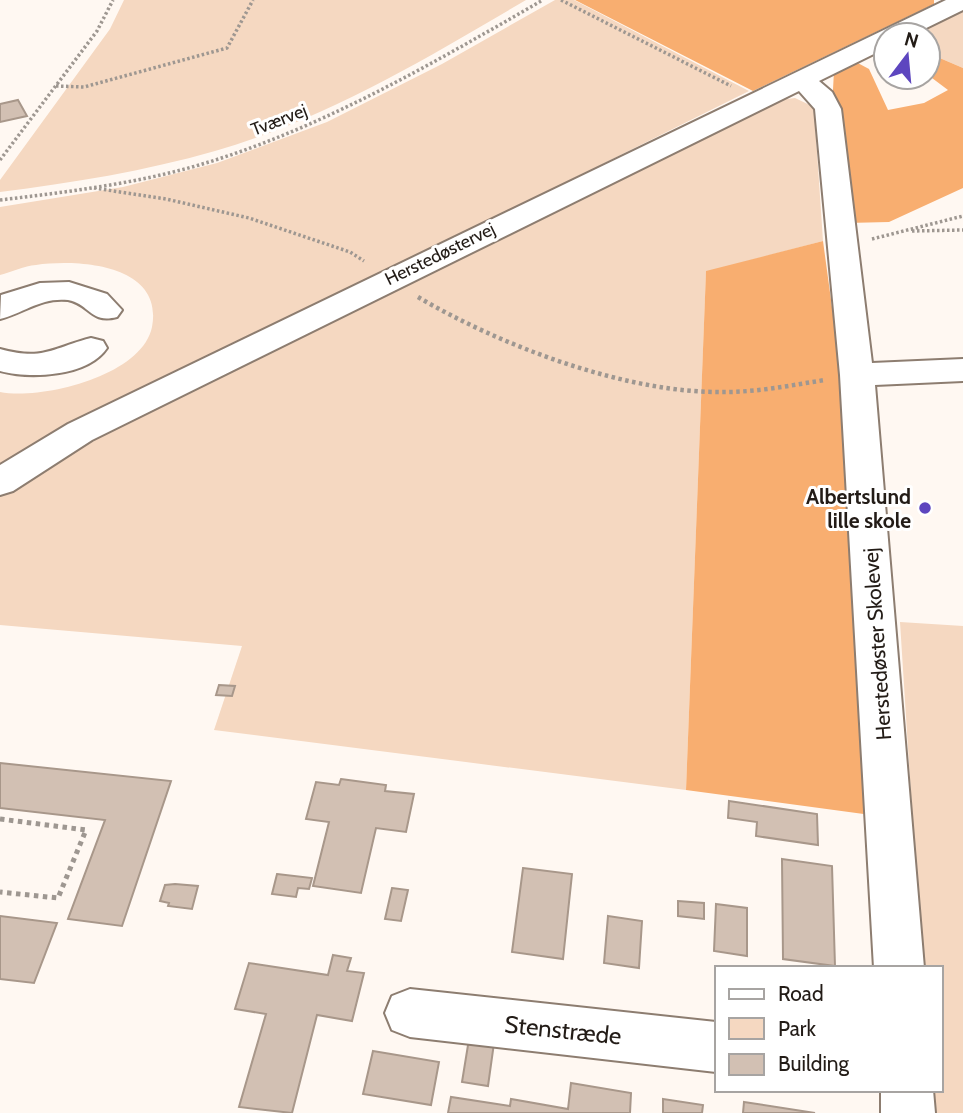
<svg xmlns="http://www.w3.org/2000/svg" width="963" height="1113" font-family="Cabin,sans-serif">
	<rect width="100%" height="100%" fill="#fff8f2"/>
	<!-- green -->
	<path fill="#f5d8c1" d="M124,0H526C427,58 326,119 215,151C145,171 72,183 0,192V180L110,29Z
		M555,0H574L749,91L72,428L0,470V392C42,400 142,376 152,327C164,264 78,259 36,265C24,266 12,272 0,275V207L123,187L217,163L327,122L442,64Z
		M963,10V68L928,53V35H913Z
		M795,98L814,107L823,241L706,272L686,790L214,730L242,646L0,625V495L90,441L772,101Z
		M900,622L963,626V1113H933L932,1090H940V968H922Z"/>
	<!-- forest -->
	<path fill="#f8ae70" d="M575,0H934V4L753,91Z
		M928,53L963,68V188L889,222L847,223L832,108L834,71L854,61L869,69L888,110L924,103L948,90L928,75Z
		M823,241L843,388L871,815L686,790L706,271Z"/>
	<!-- building -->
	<path fill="#d2c0b3" stroke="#a8978a" stroke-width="2" d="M18,100L27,116L0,122V104Z
		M219,685L235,686L232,696L216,695Z
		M0,763L171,781L122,926L68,919L105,820L0,808Z
		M341,779L386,785L385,791L414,794L406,832L376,828L361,893L313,886L329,822L306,819L316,782L339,785Z
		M729,801L817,814L818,845L756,836L757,822L728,818Z
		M782,859L832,866L835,966L783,959Z
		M523,868L572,874L563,959L512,952Z
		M277,874L312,878L309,889L298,888L296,897L272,894Z
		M175,884L198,886L192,909L168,906L169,903L160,901L165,885Z
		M392,888L408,890L401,921L385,919Z
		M678,901L704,903V919L678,916Z
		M716,904L747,908V956L714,951Z
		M0,916L57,923L34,983L0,979Z
		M608,916L642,921L639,968L604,963Z
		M333,955L351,958L347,971L364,973L352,1021L317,1015L292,1113L239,1107L266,1014L235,1009L249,963L328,975Z
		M469,1039L494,1043L488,1086L462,1082Z
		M373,1051L439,1062L431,1105L363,1094Z
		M571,1083L631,1093L630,1113H448L451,1097L510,1106L511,1099L568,1109Z
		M663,1099L703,1105L702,1113H663Z
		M744,1102L815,1113H743Z"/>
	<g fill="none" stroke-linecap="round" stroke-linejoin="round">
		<defs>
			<path id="minor" d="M946,0H963V10L912,35H886V48L819,81L832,92L841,109L872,363L963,359V381L875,385L924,968H874L840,375L815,109L799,91L92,440L13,491L0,495V465L68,424Z
				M69,282L107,294L122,310L117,317C90,324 90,304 68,300C41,297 24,313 0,319L1,295L40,283Z
				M91,338L103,341L107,348C88,377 30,379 0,371V349C44,361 52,348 91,338Z
				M410,989L716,1022V1072L410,1037L392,1030L385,1013L392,996Z
				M881,1090H933L935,1113H881Z"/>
		</defs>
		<!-- minor casing -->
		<use href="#minor" stroke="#8d7d70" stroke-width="4"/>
		<!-- path-far2 -->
		<path stroke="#9e9791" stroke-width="3.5" stroke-dasharray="2.5 2.5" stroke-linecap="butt" d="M561,0L731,86
			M56,86L84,87L227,48L253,0
			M0,160L97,31L113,0
			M94,188L166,199L249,218L350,252L364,261
			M0,200C67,192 134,184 199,165C321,129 433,63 543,0
			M912,231L963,230
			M872,239L963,216"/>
		<!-- path-far1 -->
		<path stroke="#9e9791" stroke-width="4.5" stroke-dasharray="3.5 3.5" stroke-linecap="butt" d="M418,297C501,346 628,394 725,392C759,392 792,385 825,380"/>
		<!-- path -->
		<path stroke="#9e9791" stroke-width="5" stroke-dasharray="4.5 4.5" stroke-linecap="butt" d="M0,819L86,830L58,898L0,892"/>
		<!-- minor -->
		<use href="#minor" fill="#fff" fill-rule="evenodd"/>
	</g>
	<!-- markers -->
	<circle fill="#5d46bf" stroke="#fff" stroke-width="2.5" cx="925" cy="508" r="7"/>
	<g text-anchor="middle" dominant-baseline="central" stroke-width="6" stroke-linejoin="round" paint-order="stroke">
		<!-- far-street labels -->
		<g font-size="18" fill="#231c17" stroke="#fff">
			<text transform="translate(279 120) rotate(-21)">Tværvej</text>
			<text transform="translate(440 254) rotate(-26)">Herstedøstervej</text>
		</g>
		<!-- poi labels -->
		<g font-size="21" font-weight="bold" fill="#231c17" stroke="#fff" text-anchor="end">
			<text x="911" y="496">Albertslund<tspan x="911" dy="24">lille skole</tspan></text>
		</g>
		<!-- street labels -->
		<g font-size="21" fill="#231c17" stroke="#fff">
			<text transform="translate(877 644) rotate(-94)">Herstedøster Skolevej</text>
		</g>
		<!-- near-street labels -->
		<g font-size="24" fill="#231c17" stroke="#fff">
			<text transform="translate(563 1030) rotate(6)">Stenstræde</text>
		</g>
	</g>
	<!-- legend -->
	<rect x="715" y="966" width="228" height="126" fill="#ffffff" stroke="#a7a4a2" stroke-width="2"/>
	<rect x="729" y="989" width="35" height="10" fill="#ffffff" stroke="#a7a4a2" stroke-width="2"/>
	<text x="778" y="1001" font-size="21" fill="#231c17">Road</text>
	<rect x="729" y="1018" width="35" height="21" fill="#f5d8c1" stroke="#a7a4a2" stroke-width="2"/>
	<text x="778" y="1036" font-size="21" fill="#231c17">Park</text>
	<rect x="729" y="1054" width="35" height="21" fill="#d2c0b3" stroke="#a7a4a2" stroke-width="2"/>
	<text x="778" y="1071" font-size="21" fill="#231c17">Building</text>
	<!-- north arrow -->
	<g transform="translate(907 56) rotate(16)"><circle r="33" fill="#ffffff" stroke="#a7a4a2" stroke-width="2"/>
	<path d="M0-5L12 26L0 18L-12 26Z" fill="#5d46bf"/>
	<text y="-10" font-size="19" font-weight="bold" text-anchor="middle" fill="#231c17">N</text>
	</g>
</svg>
